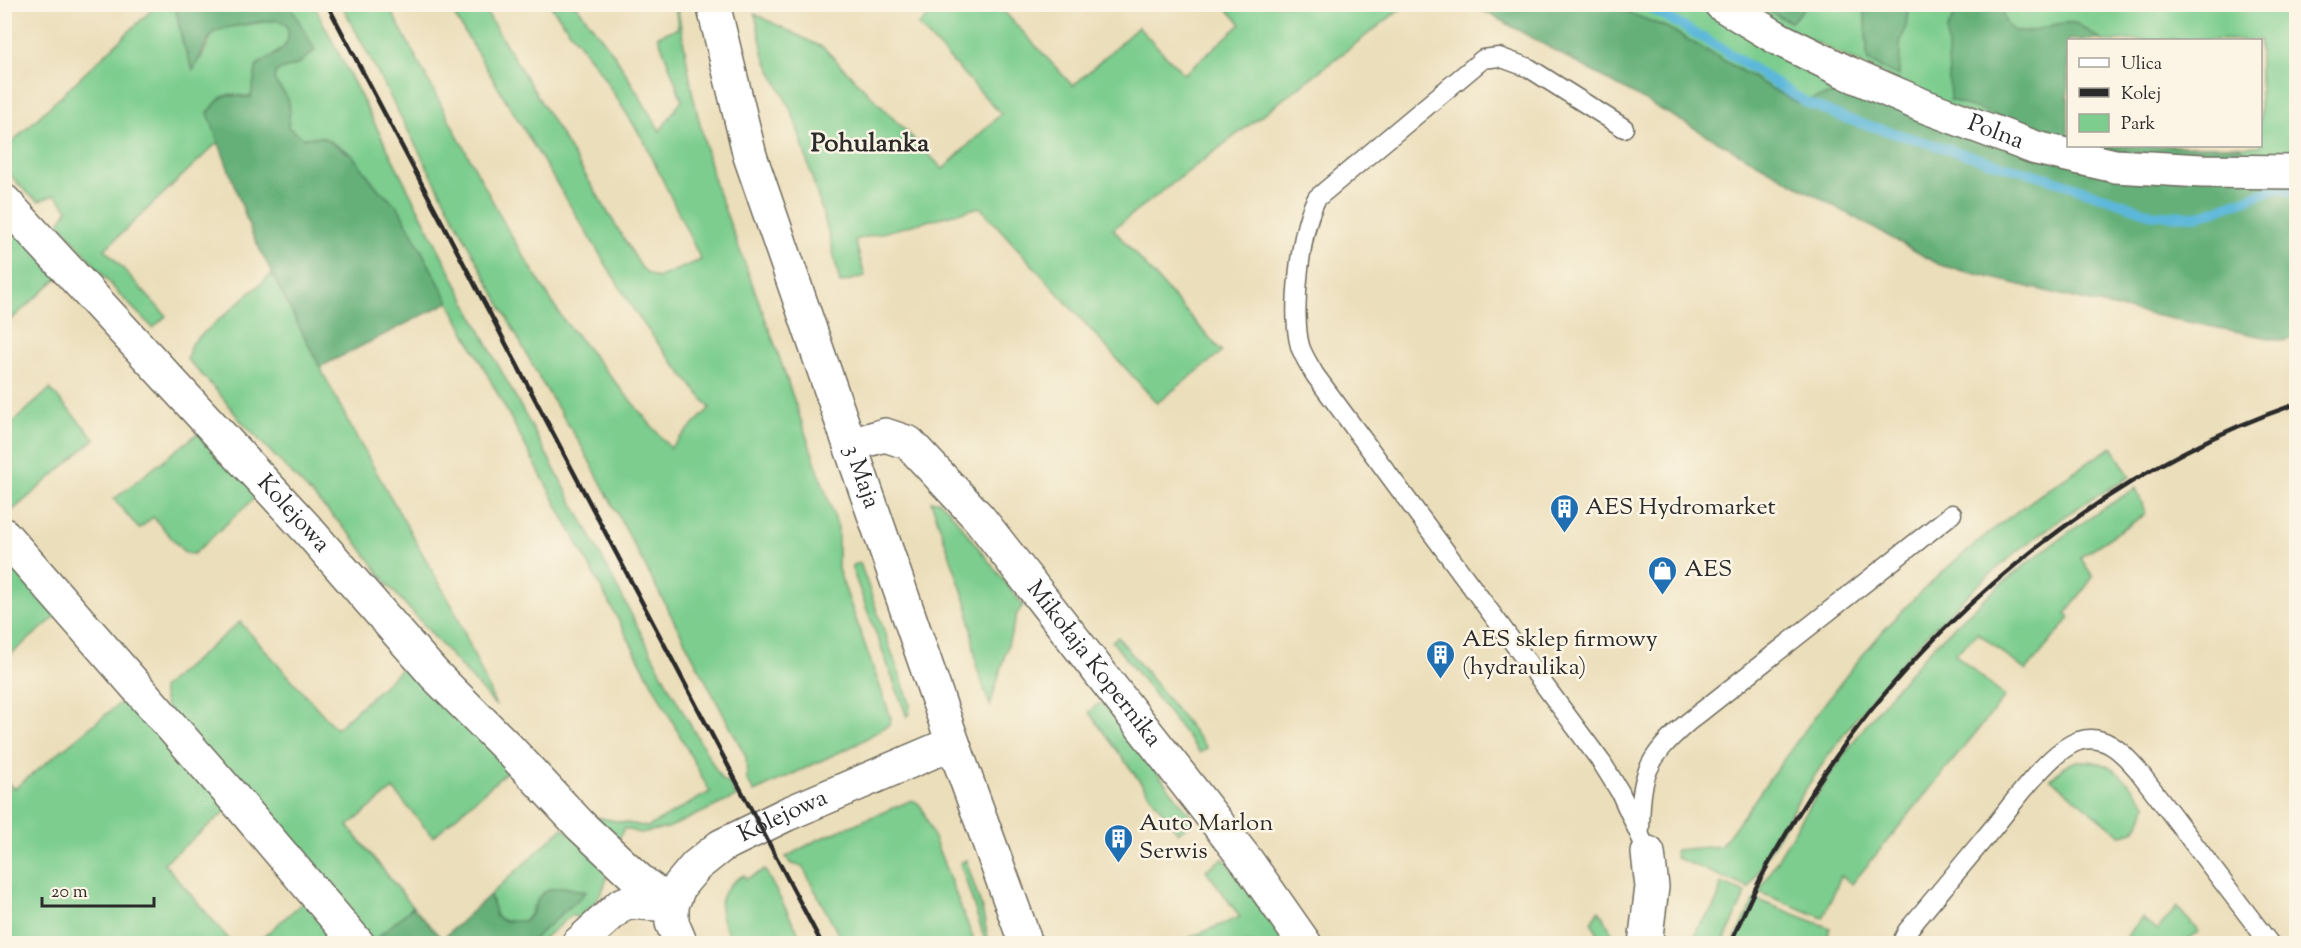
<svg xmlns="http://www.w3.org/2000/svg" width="2301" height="948" font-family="'Sorts Mill Goudy',serif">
	<rect width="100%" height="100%" fill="#fcf5e5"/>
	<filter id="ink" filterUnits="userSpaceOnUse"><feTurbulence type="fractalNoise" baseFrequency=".0167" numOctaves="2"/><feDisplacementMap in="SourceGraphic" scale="12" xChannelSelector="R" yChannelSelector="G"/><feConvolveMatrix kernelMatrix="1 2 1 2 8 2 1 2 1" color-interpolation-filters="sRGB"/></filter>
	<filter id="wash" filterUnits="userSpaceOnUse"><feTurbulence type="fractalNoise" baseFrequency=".008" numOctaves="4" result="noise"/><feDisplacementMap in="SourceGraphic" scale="24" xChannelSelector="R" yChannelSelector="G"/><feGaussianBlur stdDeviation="1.35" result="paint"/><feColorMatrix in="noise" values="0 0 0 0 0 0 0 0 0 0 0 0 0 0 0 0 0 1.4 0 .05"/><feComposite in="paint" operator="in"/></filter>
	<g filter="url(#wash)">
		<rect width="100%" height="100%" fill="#ebdeba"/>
		<!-- green -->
		<path fill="#7ccd8e" stroke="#547c5c" stroke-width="1.5" d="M157,5H175L183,44L201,58L213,33L224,28L278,20L286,24C296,48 274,54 257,65L251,97L229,94L208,112L219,141L105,249L166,316L153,328L119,294L59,223L68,209L55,195L39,201C31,198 6,173 5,165C3,161 5,154 4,150Z
			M290,5H314L495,359L589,533L669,687L722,780L729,783L736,797L668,828L640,833L624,828L619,840L595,817L648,827L710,792L398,207L379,190L352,155L344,149L322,137L303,138L287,127C289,117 292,105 286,96C282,89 277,86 273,79L276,71L297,65L314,51Z
			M342,5H388L509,232L562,318L670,448L710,408L659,345L635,312L448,5H482L641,267L647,273L657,278L701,260L644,141L599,70L550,5H576L616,57L660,131L682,100L658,36L678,28L675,5H677L693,96L714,181L774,342L838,528V569L891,718L890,724L857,744L754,792L747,780L746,757L581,445L541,381L472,252Z
			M941,5H998L1073,86L1138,27L1184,74L1241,24L1223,5H1406L1113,229L1222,352L1157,403L980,207L855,240L865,276L840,283L830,238L798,130L792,113L764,56L755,14L824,48L943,169L1001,114L918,25Z
			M1608,5H1707L1861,87L1796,103L1668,28Z
			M1737,5H1755L1791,22L1807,5H1864L1868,61L1899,75L1900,44L1906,25L1909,5H1960L1947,30L2068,139V145L1948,106Z
			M2002,5H2296V162L2087,146L2243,152L2239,146H2260V40C2219,40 2178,40 2137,40C2126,40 2110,44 2100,40C2091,37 2084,25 2074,23C2048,18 2005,57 2002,5Z
			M5,210L59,277L5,325Z
			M272,274L352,429L455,611L496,706L389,586L352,536L240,420L218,392L187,359L191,344Z
			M50,389L95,439L5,517V415L12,423Z
			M201,431L259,494L194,554L185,553L153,517L139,529L114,499Z
			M2112,447L2130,477C2113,487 2095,496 2079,507C1967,580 1876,682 1803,793C1783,824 1767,857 1749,888L1676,858L1675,850L1721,846C1775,774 1825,697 1885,629C1948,559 2032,497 2112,447Z
			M2136,488L2146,514L2080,557L2093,577L2066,614L2070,618L2026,671L1978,633L1955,654L2005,697L1852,884L1841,876L1823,918L1759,892C1795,827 1834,764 1881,706C1949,620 2043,545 2136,488Z
			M931,501H939L948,509L1023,605L1017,614L990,706L977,668L968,608Z
			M4,550L59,614L5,659H4Z
			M860,563L910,704L909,714L907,717L852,569L853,565Z
			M240,622L336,729L410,661L509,770L433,837L393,789L348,826L413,907L373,942L165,705L162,688Z
			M1118,637L1207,748L1200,753L1112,641Z
			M131,694L230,808L164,863L232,943H5L4,779L14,789Z
			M1098,704H1103L1192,817L1193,821L1178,833L1089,712Z
			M2077,761C2111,758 2127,780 2146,804C2144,819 2137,834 2121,835L2051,779L2065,766Z
			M912,800L918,803L922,808L975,943H843L802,866L791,864L786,857L817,840Z
			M563,828L607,867C608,890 595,905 578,918L572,915L538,943H529L586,892L533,906C529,927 512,925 496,917L490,895Z
			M1222,859H1225L1286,944H1174L1240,917L1206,870Z
			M966,860L982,909L989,943H986L960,863Z
			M765,870L804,943H733C717,914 711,894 744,875L746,879Z
			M1721,883L1746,893L1723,943H1693L1698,927L1712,910L1718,898Z
			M308,898L347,944H255Z
			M1755,899L1830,928L1826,943H1733Z
			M2177,907L2199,932L2185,943H2121L2142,918L2157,930Z
			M1599,910L1618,943H1592L1601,938L1591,922Z"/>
		<!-- forest -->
		<path fill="#65b079" stroke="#486e52" stroke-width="1.5" d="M175,5H290L315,50L297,65L276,71L274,79C277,87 282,89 286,96C292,105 289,117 288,127L303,138L322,137L352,155L379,190L398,207L449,302L320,367L252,234L208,113C227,88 224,97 251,97L257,65C274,55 296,47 286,24L278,20C266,21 220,27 213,33C203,43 201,59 193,70L183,44Z
			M1473,5H1608L1668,28L1796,103L1861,87L2021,150L2296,180V337L2284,341L2098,304L1940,265Z
			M1755,5L1807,4V5L1791,22Z
			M1864,5H1909L1906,25L1900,44L1899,76L1868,61Z
			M1960,5H2002C2005,56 2046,19 2073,23C2082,24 2093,35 2101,40H2068V139L1950,100L1947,30Z
			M2087,146H2239L2243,153L2173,157L2096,149Z
			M564,887L586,892L529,943L372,942L413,907L442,939L490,895L496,917L503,921H525C543,907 527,890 564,887Z"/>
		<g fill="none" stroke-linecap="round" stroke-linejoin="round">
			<!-- stream -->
			<path stroke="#5cb7da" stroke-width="10" d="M1644,4L1722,49L1805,102L1847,119L2004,166L2045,177L2155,215L2199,216L2280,187L2296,193"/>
		</g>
	</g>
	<g filter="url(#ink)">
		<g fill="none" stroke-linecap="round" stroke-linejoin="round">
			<defs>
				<path id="service" d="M1624,128L1529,68L1499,57L1483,59L1317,198C1300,227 1291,314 1300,346C1303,356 1310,366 1315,375L1602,763L1620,792L1648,853
					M1640,830C1641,775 1645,760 1687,723L1952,514
					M1901,944L1907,931C1936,897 1964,863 1993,828C2012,805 2051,749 2079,741C2104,733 2122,752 2137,769L2270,944"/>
				<g id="minor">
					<path id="s1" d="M1721,4L1779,39L1848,73L1924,106L2036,148L2115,166L2202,171L2296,172"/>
					<path id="s2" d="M4,201L307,529L434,674L509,749L581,826L640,881L672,905"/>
					<path id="s3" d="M850,445L885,435L909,443L979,518L1247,861L1305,944"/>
					<path d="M4,535L240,805L358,944"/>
					<path d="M578,944L621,905L629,902L672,905"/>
					<path id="s4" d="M681,944L672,923V905L680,885L696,866L721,846L787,814L953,743"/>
					<path d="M1645,944L1652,887L1648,853"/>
				</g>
				<g id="primary">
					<path id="s5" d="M713,4L750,156L953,743L1026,944"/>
				</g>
			</defs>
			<!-- service casing -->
			<use href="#service" stroke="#6e6a5d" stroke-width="21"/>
			<!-- minor casing -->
			<use href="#minor" stroke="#6e6a5d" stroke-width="36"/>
			<!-- primary casing -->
			<use href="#primary" stroke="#6e6a5d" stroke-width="36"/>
			<!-- service -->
			<use href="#service" stroke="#fff" stroke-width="18"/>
			<!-- minor -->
			<use href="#minor" stroke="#fff" stroke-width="33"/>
			<!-- primary -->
			<use href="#primary" stroke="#fff" stroke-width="33"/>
			<!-- rail -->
			<path stroke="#2b2b2b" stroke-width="4.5" d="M327,4L822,944
				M1730,944C1741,920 1751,896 1763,874C1778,846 1795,819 1812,792C1922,621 2103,470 2296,404"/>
		</g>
	</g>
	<!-- icons -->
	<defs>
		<symbol id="building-pin" viewBox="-11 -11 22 30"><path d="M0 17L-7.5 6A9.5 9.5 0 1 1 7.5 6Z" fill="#1f6fb2" stroke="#fcf5e5"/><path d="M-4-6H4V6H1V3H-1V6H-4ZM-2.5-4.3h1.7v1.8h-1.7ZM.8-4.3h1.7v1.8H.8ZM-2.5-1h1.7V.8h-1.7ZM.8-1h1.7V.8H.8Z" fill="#fff"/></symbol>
		<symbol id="shop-pin" viewBox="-11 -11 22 30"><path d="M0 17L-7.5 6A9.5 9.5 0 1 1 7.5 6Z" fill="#1f6fb2" stroke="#fcf5e5"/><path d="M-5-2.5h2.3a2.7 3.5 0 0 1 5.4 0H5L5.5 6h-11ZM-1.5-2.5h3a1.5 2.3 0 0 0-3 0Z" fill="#fff"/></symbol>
	</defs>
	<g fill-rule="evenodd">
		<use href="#building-pin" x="1548" y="492" width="33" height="45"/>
		<use href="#shop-pin" x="1646" y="554" width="33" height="45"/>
		<use href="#building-pin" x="1424" y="638" width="33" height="45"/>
		<use href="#building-pin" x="1102" y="822" width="33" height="45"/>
	</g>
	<g text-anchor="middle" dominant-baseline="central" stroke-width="5" stroke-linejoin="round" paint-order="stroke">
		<!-- street labels -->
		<g font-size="24" fill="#2b2b2b" stroke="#fcf5e5">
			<text stroke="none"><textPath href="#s1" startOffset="304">Polna</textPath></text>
			<text stroke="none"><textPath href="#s5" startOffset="496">3 Maja</textPath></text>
			<text stroke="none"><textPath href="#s2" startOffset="426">Kolejowa</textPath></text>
			<text stroke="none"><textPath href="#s3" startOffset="350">Mikołaja Kopernika</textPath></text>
			<text stroke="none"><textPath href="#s4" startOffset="188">Kolejowa</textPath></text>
		</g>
		<!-- poi labels -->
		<g font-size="24" fill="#2b2b2b" stroke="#fcf5e5" text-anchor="start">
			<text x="1585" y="508">AES Hydromarket</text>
			<text x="1684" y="570">AES</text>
			<text x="1462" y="640">AES sklep firmowy<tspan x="1462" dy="28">(hydraulika)</tspan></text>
			<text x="1139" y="824">Auto Marlon<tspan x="1139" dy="28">Serwis</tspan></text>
		</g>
		<!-- neighbourhood labels -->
		<g font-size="26" font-weight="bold" fill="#2b2b2b" stroke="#fcf5e5">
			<text x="870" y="144">Pohulanka</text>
		</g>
	</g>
	<!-- margin -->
	<rect width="2301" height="948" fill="none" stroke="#fcf5e5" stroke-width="24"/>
	<!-- legend -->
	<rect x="2067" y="39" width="195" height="108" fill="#fcf5e5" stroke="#a8a49b" stroke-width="1.5"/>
	<rect x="2079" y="58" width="30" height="9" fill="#ffffff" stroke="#a8a49b" stroke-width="1.5"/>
	<text x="2121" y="69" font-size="18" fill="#2b2b2b">Ulica</text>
	<rect x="2079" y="88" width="30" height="9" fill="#2b2b2b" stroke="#a8a49b" stroke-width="1.5"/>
	<text x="2121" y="99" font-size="18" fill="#2b2b2b">Kolej</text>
	<rect x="2079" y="114" width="30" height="18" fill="#7ccd8e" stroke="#a8a49b" stroke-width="1.5"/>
	<text x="2121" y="129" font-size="18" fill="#2b2b2b">Park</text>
	<!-- scale -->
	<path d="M42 897v9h112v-9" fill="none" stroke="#2b2b2b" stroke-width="3"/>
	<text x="51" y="897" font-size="18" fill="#2b2b2b" stroke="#fcf5e5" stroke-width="4.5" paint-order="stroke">20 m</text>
</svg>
